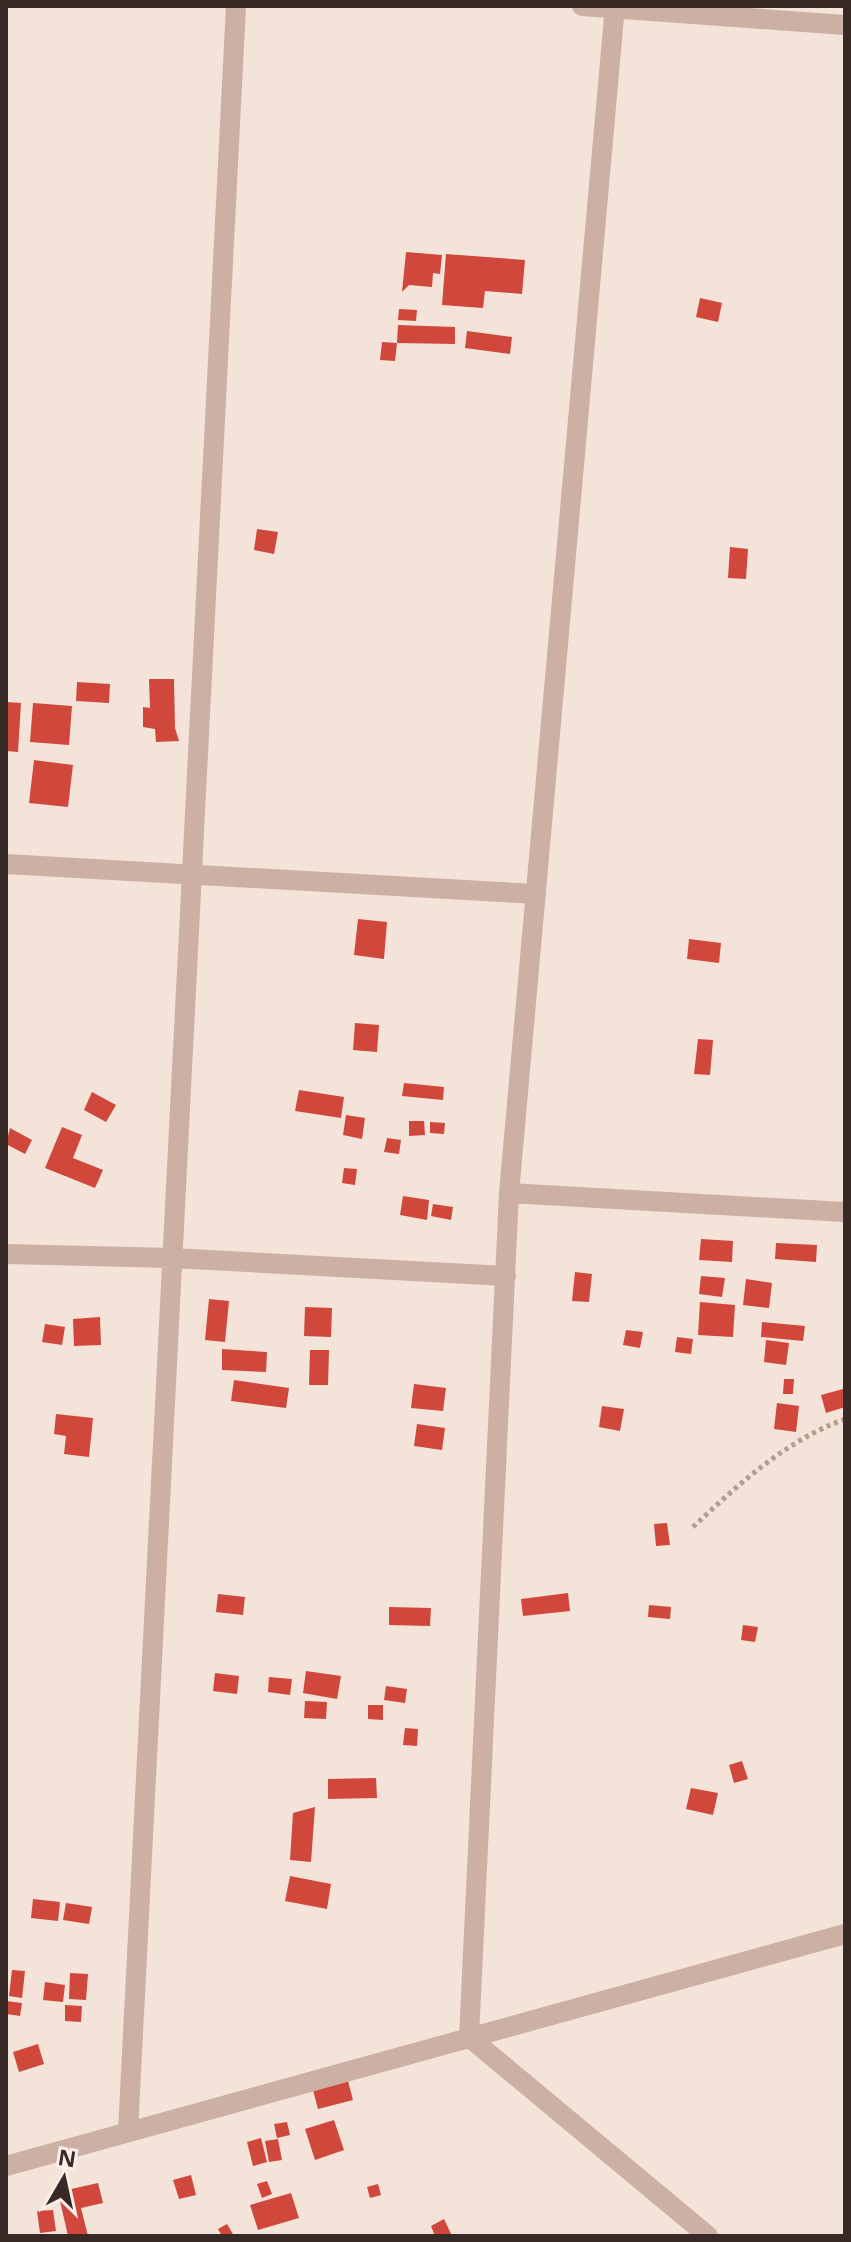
<svg xmlns="http://www.w3.org/2000/svg" width="851" height="2242" font-family="'Noto Sans',sans-serif">
	<rect width="100%" height="100%" fill="#f3e3d9"/>
	<!-- building -->
	<path fill="#d0473b" d="M406,252L442,255L440,274L433,273L432,287L409,285L402,292Z
		M446,254L525,260L522,294L485,291L483,308L442,305Z
		M700,298L722,303L718,322L696,317Z
		M399,309L417,310L416,321L398,320Z
		M398,325L455,327V344L397,343Z
		M467,331L512,337L510,354L465,348Z
		M382,342L397,343L395,361L380,360Z
		M257,529L278,532L274,554L254,550Z
		M730,547L748,549L746,579L728,578Z
		M149,679H174L175,728L179,741L156,742L155,729L143,727V707L150,708Z
		M77,682L110,684L109,703L76,701Z
		M6,702L21,703L18,752L6,751Z
		M33,703L72,706L69,745L30,742Z
		M34,760L73,765L68,807L29,803Z
		M358,919L387,922L384,959L354,955Z
		M689,939L721,943L719,963L687,959Z
		M355,1023L379,1025L377,1052L353,1050Z
		M698,1039L713,1040L710,1075L694,1074Z
		M404,1083L444,1087L443,1100L402,1096Z
		M299,1090L344,1097L341,1118L295,1111Z
		M92,1092L116,1105L106,1122L84,1110Z
		M346,1115L365,1118L362,1139L343,1135Z
		M409,1121H424L425,1135L409,1136Z
		M430,1122L445,1123L444,1134L430,1133Z
		M62,1127L82,1135L73,1158L103,1170L95,1188L45,1168Z
		M10,1128L32,1140L25,1154L6,1144Z
		M387,1138L401,1140L399,1154L384,1152Z
		M344,1168L357,1169L355,1185L342,1183Z
		M403,1196L429,1200L427,1220L400,1215Z
		M433,1204L453,1207L451,1220L431,1216Z
		M701,1239L733,1241L732,1262L699,1260Z
		M776,1243L817,1245L816,1262L775,1259Z
		M575,1272L592,1274L589,1302L572,1301Z
		M701,1276L725,1278L722,1297L699,1294Z
		M746,1279L772,1283L769,1308L743,1305Z
		M209,1299L229,1301L225,1342L205,1340Z
		M700,1302L735,1305L733,1337L698,1335Z
		M305,1307L332,1308L331,1337L304,1336Z
		M100,1317L101,1345L74,1346L73,1319Z
		M762,1322L805,1326L803,1341L761,1337Z
		M45,1324L65,1327L62,1345L42,1342Z
		M626,1330L643,1332L640,1348L623,1345Z
		M677,1337L693,1339L691,1354L675,1352Z
		M766,1340L789,1343L786,1365L764,1362Z
		M222,1349L267,1352L266,1372L222,1370Z
		M310,1350H329L328,1385H309Z
		M784,1379H794L793,1394H783Z
		M234,1380L289,1388L286,1408L231,1401Z
		M414,1384L446,1388L443,1411L411,1408Z
		M843,1389L845,1407L826,1413L821,1395Z
		M777,1403L799,1406L796,1432L774,1429Z
		M602,1406L624,1409L620,1431L599,1427Z
		M56,1414L93,1418L89,1457L64,1454L66,1436L54,1434Z
		M417,1424L445,1428L442,1450L414,1446Z
		M667,1523L670,1545L656,1546L654,1524Z
		M568,1593L570,1611L523,1616L521,1599Z
		M218,1594L245,1597L243,1615L216,1612Z
		M649,1605L671,1607L670,1619L648,1617Z
		M389,1607L431,1608L430,1626L389,1625Z
		M743,1625L758,1627L755,1642L741,1640Z
		M306,1671L341,1676L337,1699L303,1693Z
		M215,1673L239,1676L237,1694L213,1691Z
		M269,1677L292,1679L290,1695L268,1692Z
		M386,1686L407,1689L405,1703L384,1700Z
		M305,1701L327,1702L326,1719L304,1718Z
		M368,1705H383V1720L368,1719Z
		M405,1728L418,1729L417,1746L403,1745Z
		M742,1761L748,1779L734,1783L729,1765Z
		M376,1778L377,1798L328,1799V1779Z
		M691,1788L718,1793L713,1815L686,1809Z
		M315,1807L311,1862L290,1860L293,1813Z
		M290,1876L331,1884L327,1909L285,1901Z
		M33,1899L60,1902L58,1921L31,1918Z
		M66,1903L92,1907L89,1924L63,1920Z
		M12,1970L25,1971L22,1998L9,1996Z
		M70,1973L88,1974L86,2000L69,1999Z
		M45,1982L65,1985L63,2002L43,2000Z
		M6,2001L22,2003L20,2016L6,2014Z
		M65,2005L82,2006L81,2022L65,2021Z
		M38,2044L44,2064L19,2072L13,2052Z
		M348,2081L353,2100L318,2109L313,2090Z
		M334,2120L344,2150L315,2160L305,2129Z
		M287,2122L290,2135L277,2138L274,2124Z
		M261,2138L267,2162L253,2166L247,2142Z
		M278,2139L282,2160L269,2162L265,2141Z
		M191,2175L196,2195L179,2199L173,2180Z
		M267,2181L272,2194L262,2198L257,2184Z
		M98,2183L103,2203L81,2208L88,2236H68L58,2192Z
		M378,2184L381,2195L370,2198L367,2187Z
		M291,2193L299,2218L258,2230L250,2205Z
		M53,2210L56,2231L40,2233L37,2211Z
		M444,2219L452,2236H435L431,2226Z
		M227,2224L233,2234L222,2236L218,2229Z"/>
	<g fill="none" stroke-linecap="round" stroke-linejoin="round">
		<!-- path -->
		<path stroke="#b89a8e" stroke-width="5" stroke-dasharray="4 4" stroke-linecap="butt" d="M693,1527C739,1484 785,1441 845,1419"/>
		<!-- street -->
		<path stroke="#ccb0a4" stroke-width="20" d="M582,6L845,25
			M615,6L509,1193L469,2037L708,2236
			M6,864L536,894
			M509,1193L845,1212
			M6,1254L172,1258L506,1276
			M128,2132L236,6
			M6,2166L845,1934"/>
	</g>
	<!-- border -->
	<rect width="851" height="2242" fill="none" stroke="#372926" stroke-width="16"/>
	<!-- north arrow -->
	<g transform="translate(64 2178) rotate(9)" stroke="#fbeee6" stroke-width="6" paint-order="stroke">
	<path d="M0-6L14 30L0 20L-14 30Z" fill="#372926"/>
	<text y="-12" font-size="22" font-weight="bold" text-anchor="middle" fill="#372926">N</text>
	</g>
</svg>
